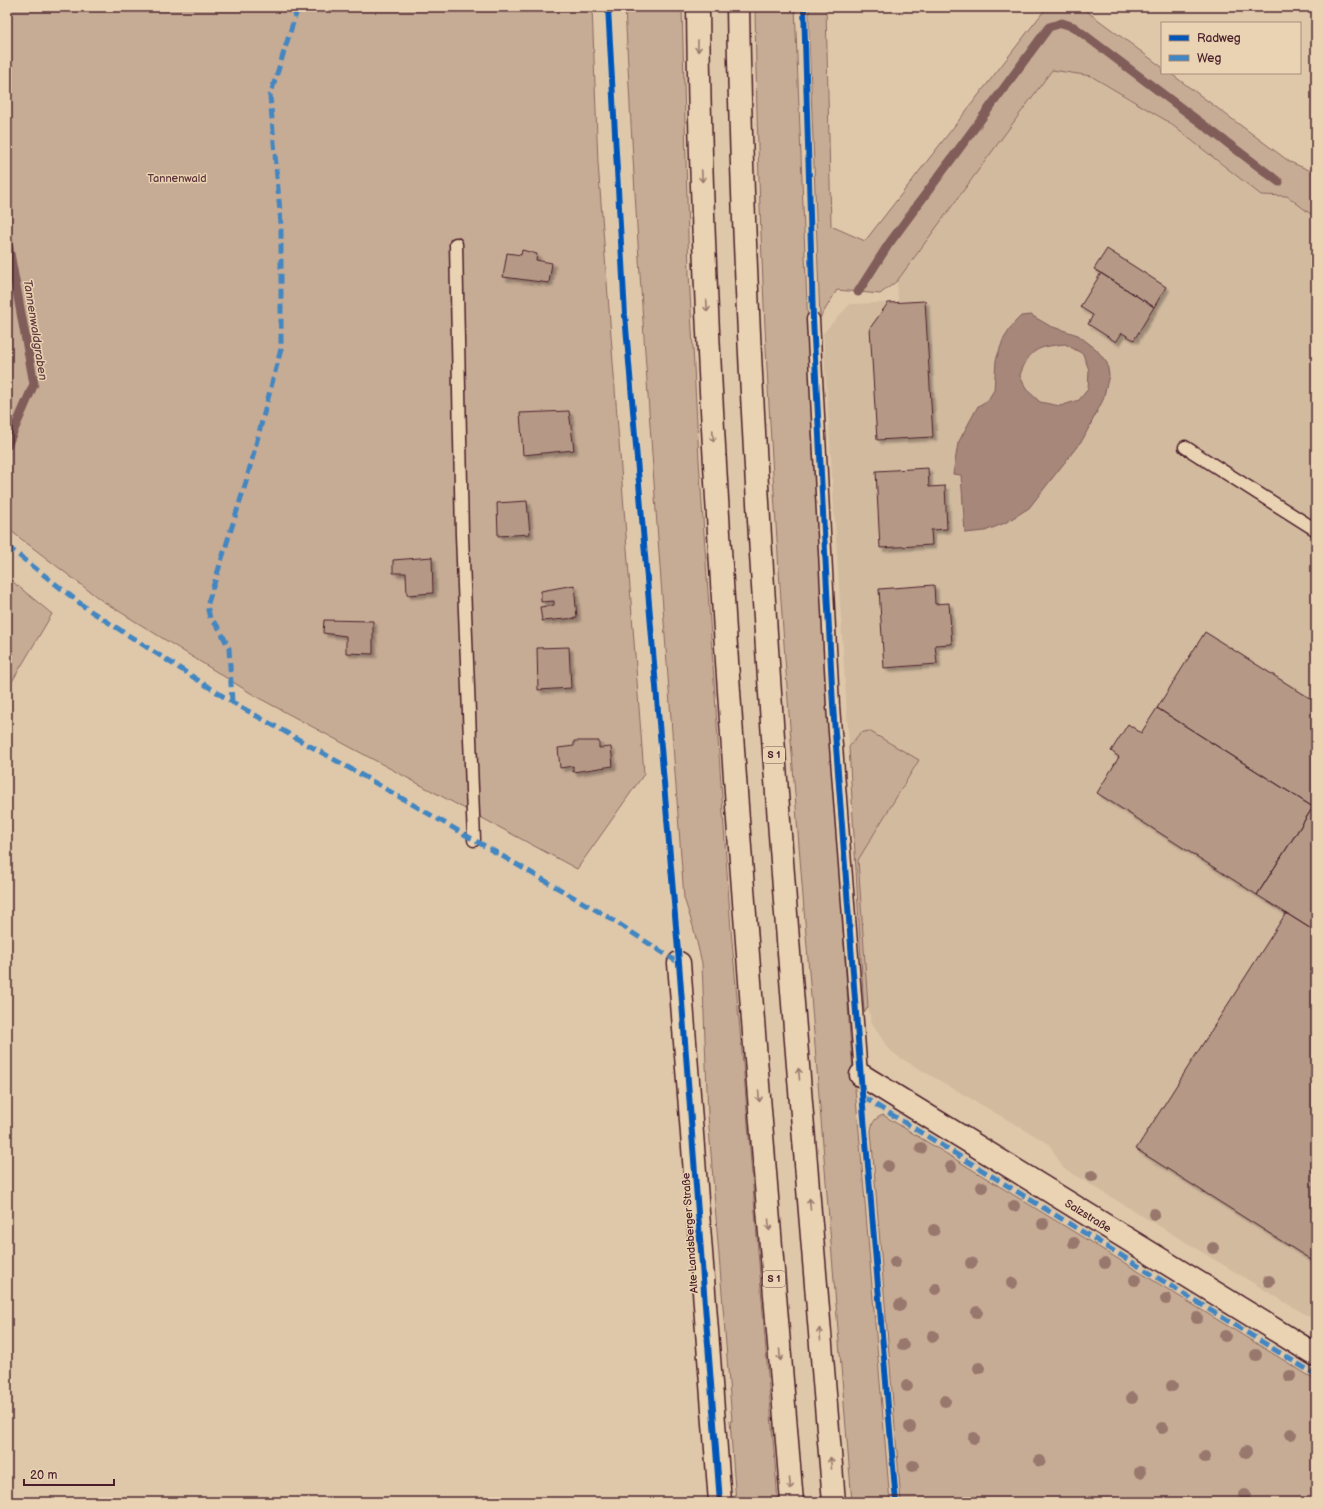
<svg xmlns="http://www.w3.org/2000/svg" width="1323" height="1509" font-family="'Balsamiq Sans',sans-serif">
	<defs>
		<filter id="shadow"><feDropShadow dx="3.5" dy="3.5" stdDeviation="1" flood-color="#0004"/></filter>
	</defs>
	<rect width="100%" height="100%" fill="#dfc8aa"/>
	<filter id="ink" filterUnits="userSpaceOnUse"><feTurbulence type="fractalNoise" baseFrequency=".025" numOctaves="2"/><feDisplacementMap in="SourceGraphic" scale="8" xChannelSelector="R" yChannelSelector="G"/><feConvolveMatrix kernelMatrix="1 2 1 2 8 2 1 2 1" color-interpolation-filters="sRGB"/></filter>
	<g filter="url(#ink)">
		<!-- built -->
		<path fill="#d2ba9f" d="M1052,70L1091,76L1167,121L1261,195L1287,196L1316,218V1321L1063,1168L1049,1144L897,1056L887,1047L871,1021L868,1007L858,860L919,761L860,733L849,747L823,333L850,304L898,302L897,281Z"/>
		<!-- green -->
		<path fill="#c7ac95" stroke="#886660" d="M7,7H592L598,163L644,774L577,869L257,697L101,600L7,528Z
			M625,7H682L689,274L699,460L731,930L745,1087L778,1502H736L730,1421H732L708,1115L702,963L693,926L684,898C663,601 639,304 625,7Z
			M755,7H795L813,454L850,1037L859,1131L890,1502H852C837,1317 822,1132 807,947C782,634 759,321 755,7Z
			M809,7H826L831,226L865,241L1047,7H1081L1162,67V73H1170L1290,162L1316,173V218L1287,196L1261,195L1167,121L1091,76L1052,70L897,281L880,294L837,290L820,318L809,38Z
			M7,577L52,614L7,690Z
			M869,731L919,760L858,860L868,1007L864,1012L849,747L860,733Z
			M883,1115L1316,1380V1502H901L871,1131C872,1122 875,1118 883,1115Z"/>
		<!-- water -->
		<path fill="#a6877a" stroke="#815d5a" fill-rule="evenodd" d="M1031,315L1050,326L1078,335L1096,349L1107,363L1109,375L1103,400L1083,439L1029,508L1005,523L985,531L965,533L961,475L953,474L958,443L978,406L988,400L994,390L996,360L1003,340L1014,323L1021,316ZM1065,344L1083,354L1089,370L1088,389L1079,400L1060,406L1040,402L1026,389L1020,375C1030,348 1038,347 1065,344Z"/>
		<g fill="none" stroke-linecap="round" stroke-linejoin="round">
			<!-- stream -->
			<path stroke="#815d5a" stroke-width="9" d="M7,237L34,384L7,446
				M858,292L888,245L1049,27L1062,23L1074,27L1279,182"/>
		</g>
		<!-- building -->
		<path fill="#b59986" stroke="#4a1f2b" filter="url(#shadow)" d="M1107,249L1166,287L1154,307L1094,269Z
			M522,250L537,254L536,260L552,263L549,283L503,277L507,253L521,255Z
			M1101,273L1154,307L1134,340L1122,333L1116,342L1088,324L1093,315L1080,307Z
			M925,301L933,437L877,440L870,328L888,303Z
			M569,411L574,450L523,455L520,413Z
			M928,468L929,487L945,486L947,529L931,530L932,545L880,548L876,471Z
			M527,501L530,534L498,536L497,503Z
			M432,557L433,593L407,595L406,573H393V560Z
			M574,585L577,618L542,621L540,607L554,605V601L541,602V591Z
			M934,585L935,604L949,603L952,644L935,645L937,664L884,668L879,589Z
			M324,620L373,621V654L346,653V636L323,633Z
			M1205,632L1316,702V809L1157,708Z
			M569,647L571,688L538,690L537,648Z
			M1157,708L1313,807L1257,895L1097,793L1119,757L1111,751L1128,724L1141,733Z
			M574,741H599V748L611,747L613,766L573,772V766L560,768L558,748L574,746Z
			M1313,807L1316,809V932L1257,895Z
			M1286,913L1316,932V1263L1136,1149Z"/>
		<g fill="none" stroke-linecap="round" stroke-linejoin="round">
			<defs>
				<path id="lane" d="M456,244L462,535L474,840
					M813,319L833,706L861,1075
					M1185,447L1316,530"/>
				<path id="street" d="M679,963L720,1502
					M861,1075L1316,1355"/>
				<path id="primary" d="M698,7C700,215 712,423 725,631C744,922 768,1212 792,1502
					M738,7C741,200 751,393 763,586C782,892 809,1197 834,1502"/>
			</defs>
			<!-- lane casing -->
			<use href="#lane" stroke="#4a1f2b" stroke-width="15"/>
			<!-- street casing -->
			<use href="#street" stroke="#4a1f2b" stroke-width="25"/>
			<!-- primary casing -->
			<use href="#primary" stroke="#4a1f2b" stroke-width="25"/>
			<!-- lane -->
			<use href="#lane" stroke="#e9d3b2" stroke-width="12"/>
			<!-- street -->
			<use href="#street" stroke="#e9d3b2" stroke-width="22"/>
			<!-- primary -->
			<use href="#primary" stroke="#e9d3b2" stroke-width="22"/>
			<!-- quiet -->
			<path stroke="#4286c2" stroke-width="5" stroke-dasharray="10 5" stroke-linecap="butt" d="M7,546L86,608L232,702L351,769L608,917L679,963
				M232,702L229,648L219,628L210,618L207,606L246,482L281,349V224L270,96L298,7
				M863,1097L1316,1375"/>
			<defs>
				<path id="cycleway" d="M608,7L625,315L679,963L720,1502
					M804,7L813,319L833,706L863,1106L896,1502"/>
			</defs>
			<!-- cycleway casing -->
			<use href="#cycleway" stroke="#e9d3b2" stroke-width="8"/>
			<!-- cycleway -->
			<use href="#cycleway" stroke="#0057b8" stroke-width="6"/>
		</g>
		<!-- trees -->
		<g fill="#98776d">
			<circle cx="921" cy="1148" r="6"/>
			<circle cx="888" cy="1166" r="6"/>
			<circle cx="951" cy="1167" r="6"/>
			<circle cx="1092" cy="1176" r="6"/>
			<circle cx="982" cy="1187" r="6"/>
			<circle cx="1014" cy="1206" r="6"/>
			<circle cx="1154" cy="1214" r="6"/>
			<circle cx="1043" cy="1224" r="6"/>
			<circle cx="934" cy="1230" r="6"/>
			<circle cx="1074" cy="1243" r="6"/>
			<circle cx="1213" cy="1248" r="6"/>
			<circle cx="895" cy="1262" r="6"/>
			<circle cx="971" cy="1263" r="6"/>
			<circle cx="1105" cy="1263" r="6"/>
			<circle cx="1135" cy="1280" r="6"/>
			<circle cx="1269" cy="1281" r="6"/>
			<circle cx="1012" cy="1283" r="6"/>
			<circle cx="936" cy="1289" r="6"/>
			<circle cx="1166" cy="1299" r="6"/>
			<circle cx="900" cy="1305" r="6"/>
			<circle cx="977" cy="1312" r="6"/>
			<circle cx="1197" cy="1318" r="6"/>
			<circle cx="933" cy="1336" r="6"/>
			<circle cx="1225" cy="1336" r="6"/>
			<circle cx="903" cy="1345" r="6"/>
			<circle cx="1256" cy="1355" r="6"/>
			<circle cx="979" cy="1368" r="6"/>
			<circle cx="1290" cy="1376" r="6"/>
			<circle cx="907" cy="1386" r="6"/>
			<circle cx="1172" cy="1386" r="6"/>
			<circle cx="1132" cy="1398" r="6"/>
			<circle cx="945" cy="1401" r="6"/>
			<circle cx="910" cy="1427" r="6"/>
			<circle cx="1162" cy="1428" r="6"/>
			<circle cx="1291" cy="1434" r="6"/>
			<circle cx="974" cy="1438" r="6"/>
			<circle cx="1246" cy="1452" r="6"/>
			<circle cx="1205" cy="1457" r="6"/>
			<circle cx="1040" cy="1461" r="6"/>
			<circle cx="913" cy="1466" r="6"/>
			<circle cx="1140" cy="1472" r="6"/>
			<circle cx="1245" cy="1495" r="6"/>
		</g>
		<!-- one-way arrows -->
		<defs><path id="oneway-shaft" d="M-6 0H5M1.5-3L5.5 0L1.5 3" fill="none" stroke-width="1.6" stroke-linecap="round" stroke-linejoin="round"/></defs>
		<g stroke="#9a796e">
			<use href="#oneway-shaft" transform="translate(698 46) rotate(89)"/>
			<use href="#oneway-shaft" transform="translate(702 176) rotate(87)"/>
			<use href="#oneway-shaft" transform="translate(707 306) rotate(87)"/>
			<use href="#oneway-shaft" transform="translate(713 436) rotate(87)"/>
			<use href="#oneway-shaft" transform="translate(799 1074) rotate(-95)"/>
			<use href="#oneway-shaft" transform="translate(759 1096) rotate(85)"/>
			<use href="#oneway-shaft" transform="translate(810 1204) rotate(-95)"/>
			<use href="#oneway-shaft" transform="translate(769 1225) rotate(85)"/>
			<use href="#oneway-shaft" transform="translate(820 1334) rotate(-95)"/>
			<use href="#oneway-shaft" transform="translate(780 1355) rotate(85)"/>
			<use href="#oneway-shaft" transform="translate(831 1463) rotate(-95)"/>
			<use href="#oneway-shaft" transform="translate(790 1484) rotate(85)"/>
		</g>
	</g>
	<g text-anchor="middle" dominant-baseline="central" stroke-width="3" stroke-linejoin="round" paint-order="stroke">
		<!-- shield labels -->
		<g fill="#e9d3b2" stroke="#7a5554" stroke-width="1">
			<rect x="763" y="747" width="22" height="16" rx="3"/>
			<rect x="763" y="1271" width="22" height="16" rx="3"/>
		</g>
		<g font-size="10" font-weight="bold" fill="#4a1f2b">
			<text x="774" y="755">S 1</text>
			<text x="774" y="1279">S 1</text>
		</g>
		<!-- park labels -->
		<g font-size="11" fill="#5d343b" stroke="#e9d3b2">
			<text x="177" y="178">Tannenwald</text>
		</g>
		<!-- street labels -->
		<g font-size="11" fill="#4a1f2b" stroke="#e9d3b2">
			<text transform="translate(1088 1216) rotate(32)">Salzstraße</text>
			<text transform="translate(690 1233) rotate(-94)">Alte Landsberger Straße</text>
		</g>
		<!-- water labels -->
		<g font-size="12" font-style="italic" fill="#61393f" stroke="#e9d3b2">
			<text transform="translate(35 330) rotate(81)">Tannenwaldgraben</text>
		</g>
	</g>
	<!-- margin -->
	<rect width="1323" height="1509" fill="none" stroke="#e9d3b2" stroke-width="24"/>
	<rect x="12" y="12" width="1299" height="1485" fill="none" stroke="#4a1f2b" stroke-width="1.5" filter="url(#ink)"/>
	<!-- legend -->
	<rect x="1161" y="22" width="140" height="52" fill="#e9d3b2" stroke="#a98b7c"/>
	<rect x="1169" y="35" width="20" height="6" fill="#0057b8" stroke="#a98b7c"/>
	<text x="1197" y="42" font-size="12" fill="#4a1f2b">Radweg</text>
	<rect x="1169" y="55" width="20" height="6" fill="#4286c2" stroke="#a98b7c"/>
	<text x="1197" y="62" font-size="12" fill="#4a1f2b">Weg</text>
	<!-- scale -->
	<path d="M24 1479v6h90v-6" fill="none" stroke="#4a1f2b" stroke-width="2"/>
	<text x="30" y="1479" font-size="12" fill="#4a1f2b" stroke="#e9d3b2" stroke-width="3" paint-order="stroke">20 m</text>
</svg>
